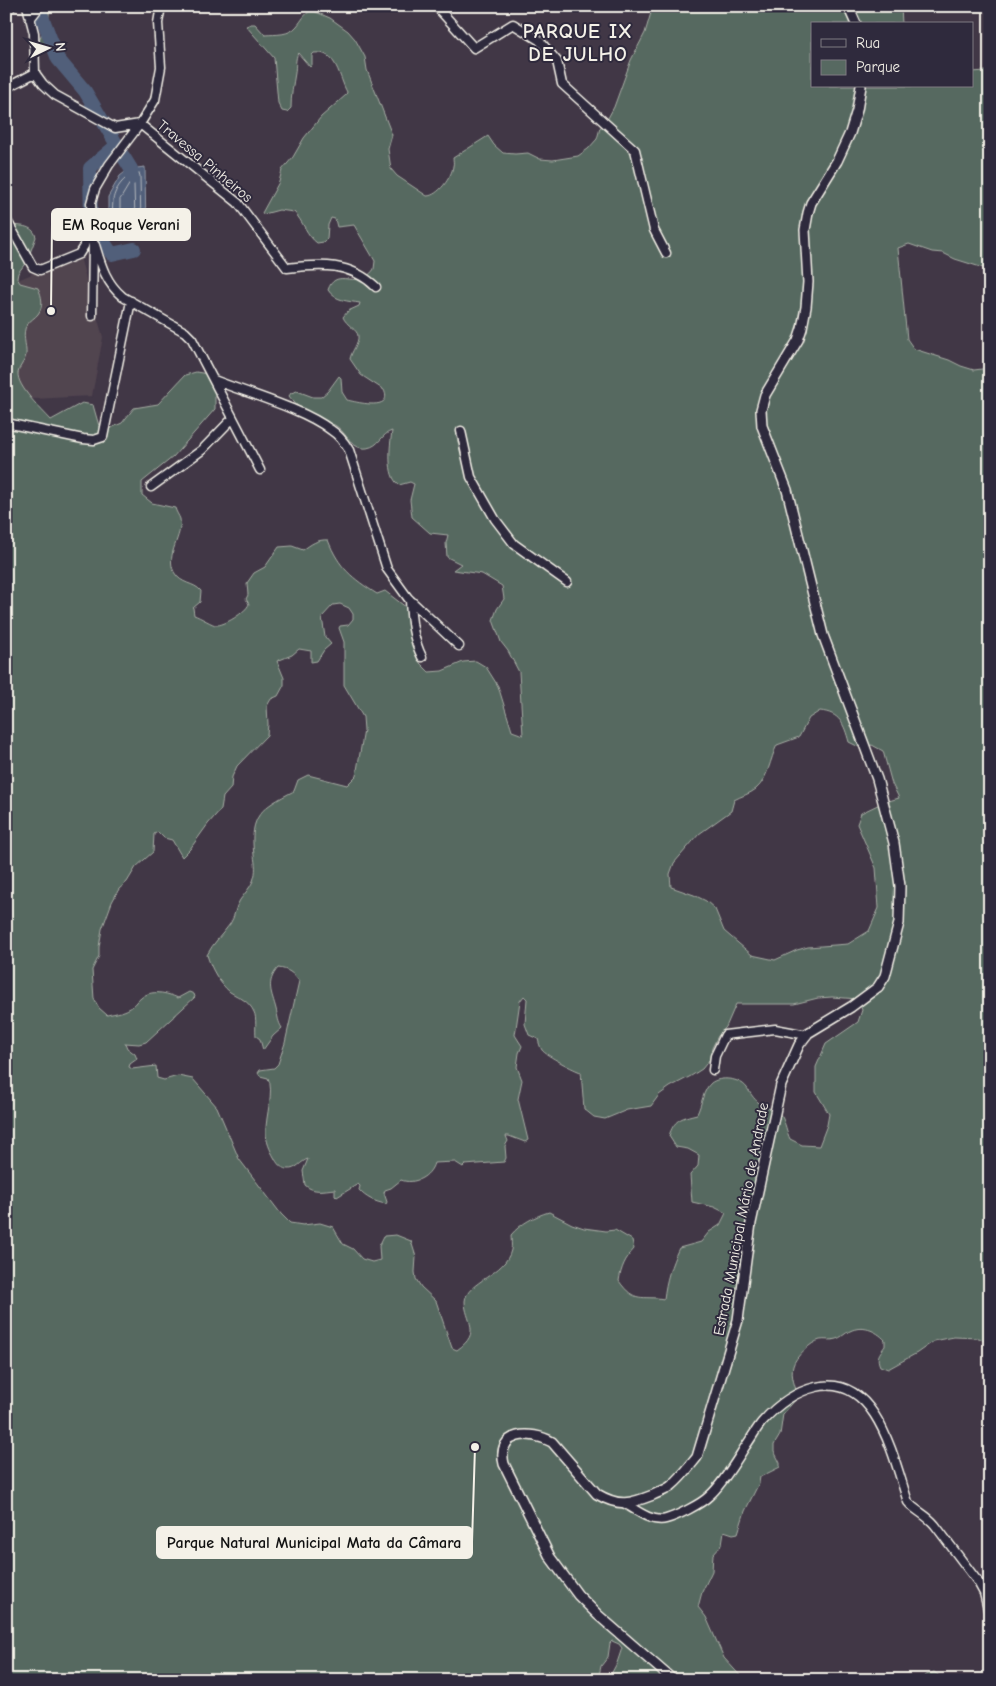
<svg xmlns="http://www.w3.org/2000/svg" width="996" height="1686" font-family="'Comic Neue',sans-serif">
	<rect width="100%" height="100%" fill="#413746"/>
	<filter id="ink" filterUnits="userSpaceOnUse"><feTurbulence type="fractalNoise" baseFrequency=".02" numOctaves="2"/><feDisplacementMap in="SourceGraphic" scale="10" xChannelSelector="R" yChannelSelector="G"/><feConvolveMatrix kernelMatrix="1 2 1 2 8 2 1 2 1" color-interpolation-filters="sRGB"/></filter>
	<g filter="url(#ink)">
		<!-- built -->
		<path fill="#514450" d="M79,254L103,337L92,396L13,400L6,285Z"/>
		<!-- green -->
		<path fill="#576961" stroke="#a6ada4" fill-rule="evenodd" d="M50,6L45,51L35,55Z
			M653,6H901L902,24H812V86H972V72L986,71L990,72V270L955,259L943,253L932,252L909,244L898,248L907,339L914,349L949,360L961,366L974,370L990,368V1344L979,1338L954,1337L934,1341L917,1353L888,1369L880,1366C876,1357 879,1354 885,1346V1340C876,1330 862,1325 850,1331C845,1333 841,1338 836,1339C831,1341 825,1339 820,1340C811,1342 795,1357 793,1366C790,1376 796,1388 798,1397L783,1414L780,1435L774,1445V1451L780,1463V1467L760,1477L759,1483L745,1511L738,1533L733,1534L724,1531L722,1544L713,1554L712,1571L702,1592L698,1607L706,1617L724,1658L744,1680H608L617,1663L622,1648L619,1644L612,1641L610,1643L608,1657L601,1666L598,1680H6V214L10,216L7,225C18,226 33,224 36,237L27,261L18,273L17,278L20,283L38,288C42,296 44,306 38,314C35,318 30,320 27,325C21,333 27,346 26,355C25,362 19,366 18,373C17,387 42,410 51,420L82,403L93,405L99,426L111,428L122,423L134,408L158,404L185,375L196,372L208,374L215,385V409L173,457L142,482V495L152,503L175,508C176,512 179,516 180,519C183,537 165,554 174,572C181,585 194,582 201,591L200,602L193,608L194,615C200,617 213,625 216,625C224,626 246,612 249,604L246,599L248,595L247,583L254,573L265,567L279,547L292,546L303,550C311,544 318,539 328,540C339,568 352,578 377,594L385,591L407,608L411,624L410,636L415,645L420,663L429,672L442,671L463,662L476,661L486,667L498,686L512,731L523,735L519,672L508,651L501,642L493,620L497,609L504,599L502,586L482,574L453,570L461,564L447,557L446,543L448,535L430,533L412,517L410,500L414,484L410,482L399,485C386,476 390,445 392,431C381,434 380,446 367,448C351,450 347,433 336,426C331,422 327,426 321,425C313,423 294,403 289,396L291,393L297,391L313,397H321L328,391L339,376L341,378L342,392L347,400C356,402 394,412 384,390L361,375L350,359C351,352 359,343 358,336C358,330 346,325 343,317L348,311L359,306L360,303C348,301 335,301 328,290C335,269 352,285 366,277C369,275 372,272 374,269L375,261L354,225L337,227L335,219L331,218L328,225L327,239L324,242L317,243C307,236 303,221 294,212L279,210L264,214L262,213L279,182L282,170L293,157L304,138L321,117L346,95L347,92C339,78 337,50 314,53L312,55V65L310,67L298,53C295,59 296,66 295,73C293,85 291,96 291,108L287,112L282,111L278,103L274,58L246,26L251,24H255L265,35C276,34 289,36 297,26C302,20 304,15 311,10L330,18L348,31L355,39L365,57L367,70L392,135L388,149L391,169L397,176L427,196C438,196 452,177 453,166C454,163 453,160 453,158L488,136L494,145L503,153L515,154L528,153L540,159L553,160L578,156L588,149L597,139L600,128L608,118L614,107L631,60L645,33ZM340,604L349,608L353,614V619L348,625L340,626L339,628L344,642V685L363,717L364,730L356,776L347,785L308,775L298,780L294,791C261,808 249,815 254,855C255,865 257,870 253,881C250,888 245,893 240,900C235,907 235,917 230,924C222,935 213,943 207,955C211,968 219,983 230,992C240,998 249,1001 254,1012C257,1018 255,1029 256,1036L260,1039L263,1050L273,1036L282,1028C278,1022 278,1017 276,1009C272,993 265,983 278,968C288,969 293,973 299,981L285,1043L278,1064L274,1068L260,1070L258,1073L260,1076L268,1078C275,1091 265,1117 266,1132C266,1141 270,1150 274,1157C277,1163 281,1169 288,1169C296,1170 301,1161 308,1159L303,1171L305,1185C313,1193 324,1190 335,1189V1195L337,1197L358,1184L360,1186L359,1190C366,1198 375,1202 386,1204L387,1202L384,1193L385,1190L391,1188L401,1180C414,1185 430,1177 434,1163L455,1162L463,1167L465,1165L504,1162L506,1158L505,1146L508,1141L506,1136H509L525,1142L528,1140L518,1099L522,1080L517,1067L519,1053L522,1046L515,1035L520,1001L524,996L527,999L525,1024L529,1035L538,1039C539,1043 540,1047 542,1050C545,1055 576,1071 581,1072L584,1109L594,1117L605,1119L627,1110L651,1106L659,1095L670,1087L691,1076L702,1069L710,1059L712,1048L718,1036L726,1027L736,1004H794L818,998L832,997L858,999L862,1010L858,1022L826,1044L816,1067V1092L829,1114L827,1125L819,1146L802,1145L790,1139C787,1133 785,1122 782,1117C776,1108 766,1109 759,1103C753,1098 751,1094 747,1088C740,1078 720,1076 711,1083C703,1090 702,1104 697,1114C680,1118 674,1120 669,1136L676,1147L688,1149L699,1155L698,1166L690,1175L692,1202L714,1207L726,1213L720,1225L709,1232L701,1242L679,1248C671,1264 666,1281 664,1299C642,1295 635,1304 619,1281C621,1268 625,1259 634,1249L632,1240L615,1230L606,1231L584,1228L572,1224L549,1212C535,1216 520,1224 511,1235C511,1239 512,1246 511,1250C506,1274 466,1282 465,1301C465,1321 483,1332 457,1350L452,1348L436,1301L421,1287L416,1279L415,1272L416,1257L411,1241L396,1235L384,1236L379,1246L380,1260L372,1262L362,1259L353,1249L343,1244L333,1227L320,1223L303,1225L290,1223L281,1214L239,1159L217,1107L193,1079L178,1076L164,1080L157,1078L156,1066L132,1069L129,1067L130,1064L137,1059L135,1054L127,1048L125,1043L139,1044L146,1042L195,997L194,994L189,992L178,998C167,993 151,989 141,998C138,1000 136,1004 133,1006C126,1012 116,1013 107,1015L99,1008L94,999L92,970L99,956V947L102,929L112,902L119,889L127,882L136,867L153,852L154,834L158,832L164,838L172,840L182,857L190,849L208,824L221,809L223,797L231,788L232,777L237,766L267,735L268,724L267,706L271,699L278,696L284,685V678L277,661L292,655L299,649L311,651V662L317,661L324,650L331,644L325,637L322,617L333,605ZM820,711C840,713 844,724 849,742L861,748L872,745L883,751L892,784L899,798L882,803L861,813L857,824L876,868L879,908L869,931L848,944L808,947L797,950L775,960L752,955L724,931L715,909L706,901L694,895L671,887L670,874L674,863L699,834L731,811L734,800C741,796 750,794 756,789C768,779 770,759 777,745L799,737L809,718Z
			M934,1672L945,1680L924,1679V1676Z"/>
		<!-- water -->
		<path fill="#515f7a" stroke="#9299a6" d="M145,167L146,233L108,236V197L120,176L129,169Z"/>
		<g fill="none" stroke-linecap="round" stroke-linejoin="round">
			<!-- shore -->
			<path stroke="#b3b7bc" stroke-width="1" d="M139,173L140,176L141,227L139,229L115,230L113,228C113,219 112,209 113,200C115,188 126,173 139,173Z
				M131,182L134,184L135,221L133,223L122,224L120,222V200Z"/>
			<!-- river -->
			<path stroke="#515f7a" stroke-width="14" d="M38,6L58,59L85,91L117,145L90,168L91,224L112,254L134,249
				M123,156L131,169L132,178"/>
			<defs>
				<path id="minor" d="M27,6L34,33L35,73L43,84L55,95L115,128L140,124L238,203L287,268C321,264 350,262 376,287
					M436,6L474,48L513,24L539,40L557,61L562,84L635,150L654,230L666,253
					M6,9L12,6
					M30,19L40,6
					M6,88L35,73
					M6,219L33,267L40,270L79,254L84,246L90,226
					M95,245C101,265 106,283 123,297L185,332L192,339L260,470
					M92,316L93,238L91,203L95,189L109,165L140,124L155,100L161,67L158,23L161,6
					M214,380C249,394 302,408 331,430C339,435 344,442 349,450L387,569L408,598L459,646
					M6,423L83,439L94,440L103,437L131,301
					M461,431L471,477L495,519L514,544L567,582
					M151,487L202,450L233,418
					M410,600C411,620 413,639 422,657
					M713,1070L715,1056L725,1035L775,1029L807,1035
					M624,1503C636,1510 652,1523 666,1519C677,1516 701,1504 709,1496C722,1485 736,1461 745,1447C751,1439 756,1429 762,1422C777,1405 794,1392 816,1387C877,1373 894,1460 908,1502C914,1510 927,1515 935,1525L978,1582L984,1593L990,1618"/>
				<path id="tertiary" d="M848,6L856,24
					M673,1680L598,1615L578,1595L550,1557L504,1464C496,1431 531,1430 552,1442L597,1494C619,1507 630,1504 653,1495C659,1492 666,1490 671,1486C681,1478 689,1467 697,1457L738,1320L751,1223L781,1085L799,1045L808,1033L851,1007L878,987L885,976L899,923L900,886L894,843L877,779L823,635L787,490L762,426L761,410L765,395L798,340L802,328L806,307L808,282L805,230L808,213L811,203L837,161L850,133L857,110L861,86"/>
			</defs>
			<!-- minor casing -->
			<use href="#minor" stroke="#f4f1e8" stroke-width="11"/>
			<!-- tertiary casing -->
			<use href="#tertiary" stroke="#f4f1e8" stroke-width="12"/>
			<!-- minor -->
			<use href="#minor" stroke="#2f2a3d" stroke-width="8"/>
			<!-- tertiary -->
			<use href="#tertiary" stroke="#2f2a3d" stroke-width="9"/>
		</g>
	</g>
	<g text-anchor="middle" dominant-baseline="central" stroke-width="4" stroke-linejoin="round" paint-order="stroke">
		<!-- street labels -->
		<g font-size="15" fill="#f4f1e8" stroke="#2f2a3d">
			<text transform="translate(205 161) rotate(40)">Travessa Pinheiros</text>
			<text transform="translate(741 1219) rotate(-79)">Estrada Municipal Mário de Andrade</text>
		</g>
		<!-- district labels -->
		<g font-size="20" font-weight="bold" letter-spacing="1" fill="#f4f1e8" stroke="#2f2a3d">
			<text x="578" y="31">PARQUE IX<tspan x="578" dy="23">DE JULHO</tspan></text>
		</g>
	</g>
	<!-- callouts -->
	<path fill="none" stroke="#f4f1e8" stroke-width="2" d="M51 311L52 224M475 1447L472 1542"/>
	<g fill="#f4f1e8" stroke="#2f2a3d" stroke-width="2">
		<circle cx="51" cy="311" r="5"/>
		<circle cx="475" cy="1447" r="5"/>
	</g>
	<g fill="#f4f1e8" stroke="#f4f1e8" stroke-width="2">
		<rect x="52" y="209" width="138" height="31" rx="5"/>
		<rect x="157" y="1527" width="315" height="31" rx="5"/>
	</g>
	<g font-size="16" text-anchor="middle" font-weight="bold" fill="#111">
		<text x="121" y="230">EM Roque Verani</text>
		<text x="314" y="1548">Parque Natural Municipal Mata da Câmara</text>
	</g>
	<!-- margin -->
	<rect width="996" height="1686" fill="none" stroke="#2f2a3d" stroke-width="25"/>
	<rect x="12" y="12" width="971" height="1661" fill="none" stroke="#f4f1e8" stroke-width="2" filter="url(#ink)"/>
	<!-- legend -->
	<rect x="811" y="22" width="162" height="65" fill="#2f2a3d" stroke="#7e7a81"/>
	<rect x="821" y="39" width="25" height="8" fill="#2f2a3d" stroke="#7e7a81"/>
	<text x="856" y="48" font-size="15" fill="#f4f1e8">Rua</text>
	<rect x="821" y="60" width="25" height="15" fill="#576961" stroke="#7e7a81"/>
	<text x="856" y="72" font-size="15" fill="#f4f1e8">Parque</text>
	<!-- north arrow -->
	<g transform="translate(48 48) rotate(85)" stroke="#2f2a3d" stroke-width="4" paint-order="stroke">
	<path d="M0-4L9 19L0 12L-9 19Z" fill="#f4f1e8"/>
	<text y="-8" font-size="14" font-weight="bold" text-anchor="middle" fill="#f4f1e8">N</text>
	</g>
</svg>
